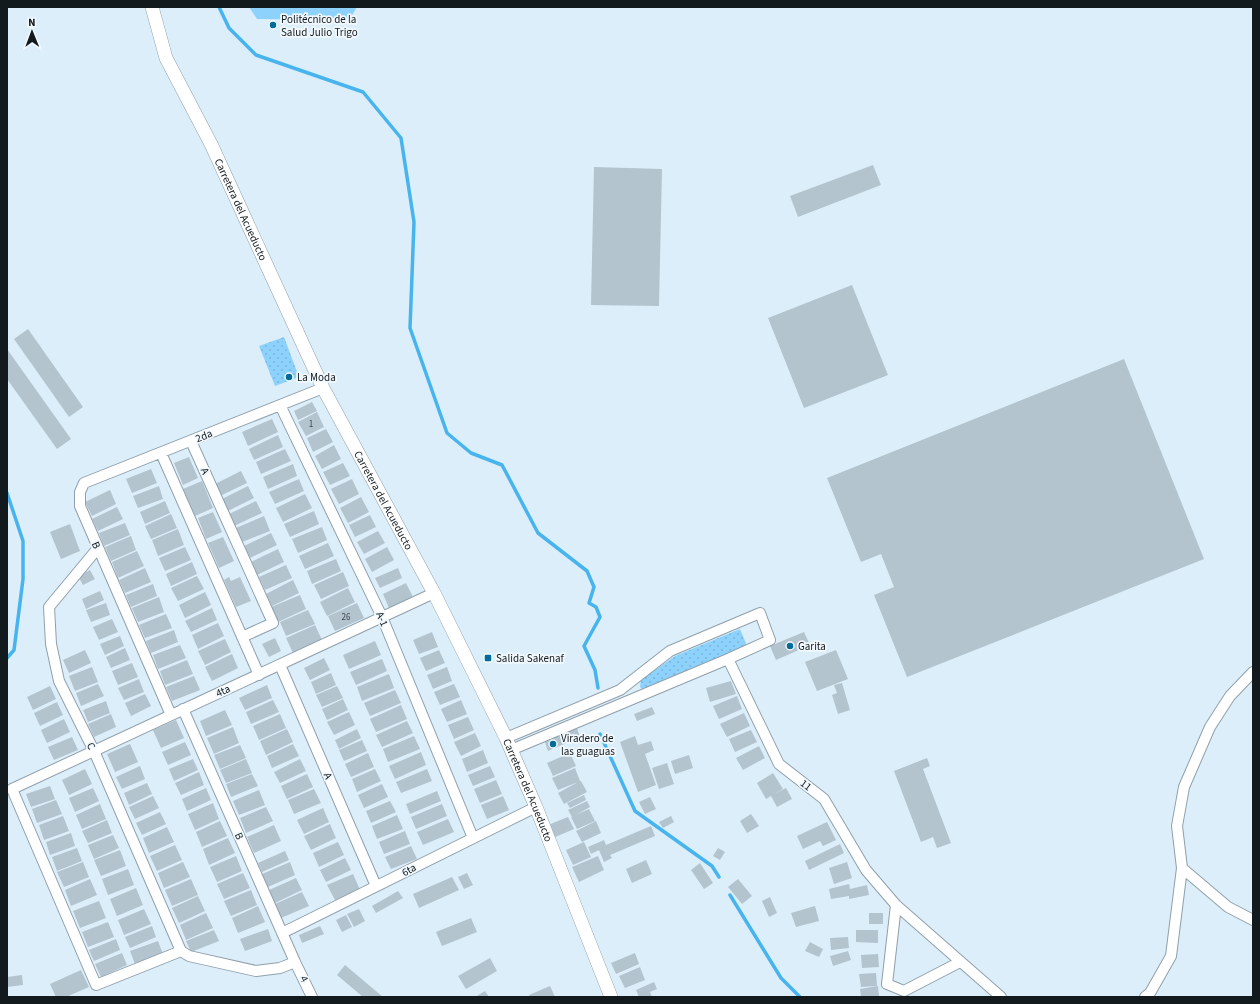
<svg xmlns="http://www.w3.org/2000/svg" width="1260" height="1004" font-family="'Source Sans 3',sans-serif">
	<defs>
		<pattern id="grass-dots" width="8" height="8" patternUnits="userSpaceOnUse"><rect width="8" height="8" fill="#8dd2fd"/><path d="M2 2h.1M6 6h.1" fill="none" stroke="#79b4d8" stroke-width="1.8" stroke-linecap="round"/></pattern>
	</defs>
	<rect width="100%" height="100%" fill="#dceefa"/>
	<!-- grass -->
	<path fill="url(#grass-dots)" d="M284,337L299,377L275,386L259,346Z
		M740,629L747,646L642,689L640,687L641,680L675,656Z"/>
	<!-- garden -->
	<path fill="#8dd2fd" d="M249,7H357L349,20L257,19Z"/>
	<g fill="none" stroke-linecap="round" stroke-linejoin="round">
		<!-- stream -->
		<path stroke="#48b4ee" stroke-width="3.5" d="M219,7L229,28L256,55L363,92L401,138L414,222L410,328L447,433L471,453L502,465L538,533L587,571L594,587L589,603L596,607L600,617L584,646L595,670L598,688
			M7,493L23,541V579L14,650L7,658
			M600,734L635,811L712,866L719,877
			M730,895L781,978L800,997"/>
	</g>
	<!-- building -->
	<path fill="#b3c4cf" d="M873,165L881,185L798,217L790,196Z
		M594,167L662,169L659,306L591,305Z
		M852,285L888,375L804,408L768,318Z
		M28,329L83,407L69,417L14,339Z
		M7,349L71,439L57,449L7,379Z
		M1124,359L1204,559L907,677L874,595L894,587L881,554L861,562L827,478Z
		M312,402L317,411L298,420L294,411Z
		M317,412L324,427L306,436L298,422Z
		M272,419L278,432L248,446L242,432Z
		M326,429L333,442L313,452L307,438Z
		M278,435L283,447L254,460L249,449Z
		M334,445L341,459L322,469L315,456Z
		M285,449L291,461L261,474L256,462Z
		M189,457L198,478L183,485L174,463Z
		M343,463L350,476L330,485L323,472Z
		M293,464L297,476L268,489L263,477Z
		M151,469L157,483L132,493L126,479Z
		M241,471L247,483L220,496L215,484Z
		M299,479L304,491L275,504L269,492Z
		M352,479L359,494L339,504L331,489Z
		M202,481L213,508L195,516L183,489Z
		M159,486L163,499L138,508L133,496Z
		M248,486L254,498L228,511L222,499Z
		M110,490L116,504L92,516L85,502Z
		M305,494L312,508L283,522L276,508Z
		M361,497L369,512L348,523L340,508Z
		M165,501L170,513L145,524L140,512Z
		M256,501L262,513L234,526L229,514Z
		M117,507L123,519L98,531L92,519Z
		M314,511L319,524L290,537L284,524Z
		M213,512L222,532L206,539L198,518Z
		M171,514L177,528L151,539L145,526Z
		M370,515L376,527L355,537L349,525Z
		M264,516L270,531L242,542L236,528Z
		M125,523L130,535L104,546L99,533Z
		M70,524L80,551L61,559L50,532Z
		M322,527L327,540L298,553L292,539Z
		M178,529L184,545L158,556L152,540Z
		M378,531L385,543L364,554L357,542Z
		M271,533L277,545L250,558L244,546Z
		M131,536L136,550L111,561L105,547Z
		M223,537L234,561L219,568L208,543Z
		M328,543L334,556L305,569L299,556Z
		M185,547L191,560L165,571L159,558Z
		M387,547L394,560L372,572L365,559Z
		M278,549L284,562L257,575L251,562Z
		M137,551L144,566L118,578L112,562Z
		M336,559L341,571L312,584L307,571Z
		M192,562L197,574L171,586L166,574Z
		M286,565L292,578L265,590L259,577Z
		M145,568L151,582L125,593L119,580Z
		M398,568L402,578L380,588L375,578Z
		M90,570L95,579L83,585L78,576Z
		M343,572L349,586L321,599L314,585Z
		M197,576L204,589L178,601L171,588Z
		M229,577L231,581L240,577L251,601L236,607L224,580Z
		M293,580L299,593L272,606L266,594Z
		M406,583L413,597L389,608L383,594Z
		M153,584L157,596L131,607L126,595Z
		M348,588L355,602L327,616L320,602Z
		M100,591L104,600L86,609L82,599Z
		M205,592L211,605L185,618L179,605Z
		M300,595L306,609L278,622L271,607Z
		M159,597L164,612L138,622L132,608Z
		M106,603L110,615L91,622L86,610Z
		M357,603L364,618L335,631L328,616Z
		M212,608L217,620L191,632L185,621Z
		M308,610L315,624L286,636L280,622Z
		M166,614L172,628L145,638L139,625Z
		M112,619L118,632L99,640L93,627Z
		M218,623L224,636L198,649L192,635Z
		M315,625L322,640L293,653L286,638Z
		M174,630L178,642L151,653L146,641Z
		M432,632L438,647L419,654L413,640Z
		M804,632L810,645L776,660L770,646Z
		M120,636L124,646L105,655L100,644Z
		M275,638L281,651L269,657L262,644Z
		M225,639L231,652L205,665L198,651Z
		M375,641L381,655L349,669L343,655Z
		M180,645L186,658L158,669L153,655Z
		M125,648L130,660L111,668L106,657Z
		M85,650L91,663L69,673L63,660Z
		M439,650L445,663L426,671L420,658Z
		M836,650L848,679L817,691L805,662Z
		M232,654L238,668L212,681L205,667Z
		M324,658L330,670L310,680L304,668Z
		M382,659L387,671L356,685L350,672Z
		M187,660L193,674L165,685L160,671Z
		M132,663L138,677L118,685L112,671Z
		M92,667L98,682L75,691L69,676Z
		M447,667L452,681L433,689L427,675Z
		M331,673L336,685L316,694L311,682Z
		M389,674L394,688L362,701L357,687Z
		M194,676L200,690L172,701L166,687Z
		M139,679L144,692L124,700L118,688Z
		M731,681L736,694L710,702L706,688Z
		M842,683L850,710L838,714L832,695L837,693L834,685Z
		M98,684L104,696L81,706L76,693Z
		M454,684L460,697L440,705L434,692Z
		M267,685L272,698L245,710L239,698Z
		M50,686L56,699L33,710L27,697Z
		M337,686L343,698L322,707L316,695Z
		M395,690L401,703L370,716L364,703Z
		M145,694L151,706L131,716L125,703Z
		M737,696L742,709L719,719L713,706Z
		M343,699L348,710L327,720L322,709Z
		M273,700L279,712L251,724L246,712Z
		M461,700L467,714L447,722L441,709Z
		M106,701L110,713L88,722L83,710Z
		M57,702L63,715L40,726L34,713Z
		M401,705L407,719L376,732L370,719Z
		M652,707L655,714L637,721L634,714Z
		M225,710L232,725L206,736L200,721Z
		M349,712L355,725L334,735L327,722Z
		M744,713L750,726L727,737L720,724Z
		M111,714L116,727L94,737L88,724Z
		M280,714L286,728L259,740L253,726Z
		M468,717L474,730L454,739L448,725Z
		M64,719L70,732L47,743L41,730Z
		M176,720L184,738L161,748L153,730Z
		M407,721L413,733L382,747L376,735Z
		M233,727L239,743L214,754L207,738Z
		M577,728L580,737L548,751L545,742Z
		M287,729L293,742L266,755L260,741Z
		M357,729L361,738L339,749L335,740Z
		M751,730L757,742L735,752L729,739Z
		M475,733L481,746L461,756L454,742Z
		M414,736L420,749L388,762L383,749Z
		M635,736L638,745L651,741L654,750L645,754L656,785L638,792L620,742Z
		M72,737L78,750L54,760L48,747Z
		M362,740L367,751L344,761L339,750Z
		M185,742L191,755L168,765L162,752Z
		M130,744L138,762L115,772L107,754Z
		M293,744L299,756L272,768L267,756Z
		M240,745L246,758L220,769L214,755Z
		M759,746L765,758L743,770L736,758Z
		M483,750L488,763L467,772L462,759Z
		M421,752L426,765L395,779L389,766Z
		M368,753L374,767L351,777L345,764Z
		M570,753L576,766L553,776L547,763Z
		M689,755L693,768L675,774L671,761Z
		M927,758L930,766L923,769L951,843L937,848L933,837L921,842L894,771Z
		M193,759L198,770L174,781L169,769Z
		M246,759L252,773L226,783L220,770Z
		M300,759L306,771L280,783L274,772Z
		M667,763L674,784L659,789L652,768Z
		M140,766L145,779L122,789L116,777Z
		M490,766L495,777L473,786L468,775Z
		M575,768L580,781H581L587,792L564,804L558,793L578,782L558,790L552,778Z
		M85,769L92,784L69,795L62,780Z
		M375,769L381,781L357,792L352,779Z
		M427,769L432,781L401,793L396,782Z
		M199,772L204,785L181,795L175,783Z
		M773,773L783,789L774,794L786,788L792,799L777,807L771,796L766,799L757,783Z
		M252,774L258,786L231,797L226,784Z
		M307,774L313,787L287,799L281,786Z
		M496,780L502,794L480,803L474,789Z
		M147,783L152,794L129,805L124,793Z
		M382,784L388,797L364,808L358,795Z
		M50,786L55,799L31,807L26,794Z
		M93,788L99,801L75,812L69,798Z
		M206,788L211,800L187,811L182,799Z
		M314,789L321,803L294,814L288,800Z
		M259,790L265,805L239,815L233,801Z
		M437,791L441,801L410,814L406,804Z
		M584,795L586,800L570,808L567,803Z
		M153,796L159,808L135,819L129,807Z
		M503,796L509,810L487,819L481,805Z
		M650,797L656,809L645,814L639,802Z
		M56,800L62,814L37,823L32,809Z
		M390,801L396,812L371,823L366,811Z
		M587,801L590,807L572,817L568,810Z
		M213,803L219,819L195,830L188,814Z
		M100,804L106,819L82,829L76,815Z
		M442,804L447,816L416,829L411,817Z
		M266,807L273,821L246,833L240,818Z
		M323,808L329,822L304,834L297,820Z
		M589,809L595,821L577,829L571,817Z
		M160,812L166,824L142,835L136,823Z
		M751,814L759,826L747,833L740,821Z
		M397,815L403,829L377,839L372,826Z
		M63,816L69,831L44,840L39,825Z
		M671,816L674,822L663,828L659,822Z
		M568,817L574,829L553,838L548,825Z
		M448,819L454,832L423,845L417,832Z
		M107,820L112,833L88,843L82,831Z
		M220,821L227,836L202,847L196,832Z
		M596,821L601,833L582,842L576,831Z
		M827,822L836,840L823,846L820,841L803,849L797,836Z
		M330,824L336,838L311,850L304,836Z
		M274,825L281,841L254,853L247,837Z
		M651,826L655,836L610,855L612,858L604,862L599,850L591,854L588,847L604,840L606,845Z
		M167,827L174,842L149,853L143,838Z
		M405,831L410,844L384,854L379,842Z
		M71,833L75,846L50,855L46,842Z
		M113,835L119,848L94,859L88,845Z
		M228,838L235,853L209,865L203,849Z
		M338,842L344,855L319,867L313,853Z
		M584,842L591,857L573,865L566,850Z
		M840,844L844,853L809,870L805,861Z
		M175,845L182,860L157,871L150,856Z
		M411,846L417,859L391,869L385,857Z
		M77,848L82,861L57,871L52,857Z
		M718,848L725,852L720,860L713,856Z
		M120,850L126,866L101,876L94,860Z
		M285,851L289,860L262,872L258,863Z
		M236,856L242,871L217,882L210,867Z
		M598,856L604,870L579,882L572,867Z
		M345,858L351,870L326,882L320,870Z
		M646,860L652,874L632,883L626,869Z
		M83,862L89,877L64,887L57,872Z
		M183,862L190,877L164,888L158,873Z
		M290,862L295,875L268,887L262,874Z
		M847,862L852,878L834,884L829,868Z
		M700,863L713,883L704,889L691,870Z
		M128,869L134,885L108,895L102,879Z
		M243,873L250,888L224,899L217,884Z
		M467,873L473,885L464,889L458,877Z
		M353,874L360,890L335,900L327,885Z
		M452,877L459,890L419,908L413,894Z
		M296,878L302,890L275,903L269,890Z
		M90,879L97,895L71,906L65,890Z
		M191,879L198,895L172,906L165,890Z
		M738,879L752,896L742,904L728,887Z
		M849,884L850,889L867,885L869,895L849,899V896L831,899L829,889Z
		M136,888L143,905L117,916L110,899Z
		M251,890L257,905L231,916L224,901Z
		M398,891L403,898L376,913L372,906Z
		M302,892L309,906L281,918L275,904Z
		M198,896L205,911L179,923L172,908Z
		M770,897L777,913L769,917L762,901Z
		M99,901L106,918L80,928L73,911Z
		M258,906L265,922L238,933L232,918Z
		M815,906L819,921L796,927L791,913Z
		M144,909L151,924L124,935L118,920Z
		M359,909L365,921L354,927L347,914Z
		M206,913L213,928L186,940L180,925Z
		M869,913H883V924H869Z
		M346,915L352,927L342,932L336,920Z
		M471,918L477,932L442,946L436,932Z
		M108,922L114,937L88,947L82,932Z
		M152,926L156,937L130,948L125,937Z
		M320,926L324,934L302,943L299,935Z
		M268,929L272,941L245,951L240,939Z
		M214,930L219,941L191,952L186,941Z
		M856,930H878V943L856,942Z
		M848,937L849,948L831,950L830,938Z
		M116,939L120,950L94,961L89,950Z
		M158,941L163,954L135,964L130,951Z
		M810,942L823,949L819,957L805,951Z
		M848,951L851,960L833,966L830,956Z
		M122,953L127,965L101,977L95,964Z
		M635,953L639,964L616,974L611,963Z
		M878,954L879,967L862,968L861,955Z
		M490,958L497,971L466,989L458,976Z
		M345,965L383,997H363L337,975Z
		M640,967L645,980L625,988L619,976Z
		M81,970L89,987L66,997H56L50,984Z
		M876,973L877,986L861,987L859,974Z
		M22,975L23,985L7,987V977Z
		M654,982L657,989L650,992L652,997H639L636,990Z
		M550,986L555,997H530L529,995Z
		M878,986L879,996L861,997L860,989Z
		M485,991L489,997H475Z"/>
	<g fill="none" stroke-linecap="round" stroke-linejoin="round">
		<defs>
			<path id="minor" d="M280,405L382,617L473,838
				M191,441L273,623L242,637
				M161,453L259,675
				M98,548L49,607L51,644L59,681L94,751L181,951
				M728,659L779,764L824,799L866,870L896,905L1001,997
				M280,665L376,886
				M183,709L295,962L312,997
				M171,715L80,506V492L84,483L323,388
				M506,738L620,690L670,651L760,613L770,640L728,659L511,750
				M1182,868L1228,907L1253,920
				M896,905L887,984L904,991L960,962
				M282,933L536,807
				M295,962L280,968L256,971L189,956L181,951L96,985L12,789L434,593
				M1145,997L1150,993L1171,956L1182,868L1177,826L1184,787L1210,727L1230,696L1253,672"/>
			<g id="tertiary">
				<path id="s1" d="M152,7L166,58L211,144L323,388L434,593L506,738L536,807L611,997"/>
			</g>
		</defs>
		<!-- minor casing -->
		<use href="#minor" stroke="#8fa0ab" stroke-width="12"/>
		<!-- tertiary casing -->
		<use href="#tertiary" stroke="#8fa0ab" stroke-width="14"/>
		<!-- minor -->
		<use href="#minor" stroke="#fff" stroke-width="10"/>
		<!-- tertiary -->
		<use href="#tertiary" stroke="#fff" stroke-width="13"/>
	</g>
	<!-- markers -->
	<g fill="#016c99" stroke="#f2f9fe" stroke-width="1.5">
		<circle cx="273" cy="25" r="4"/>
		<circle cx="289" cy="377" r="4"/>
		<circle cx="790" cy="646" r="4"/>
		<rect x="484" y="654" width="8" height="8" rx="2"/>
		<circle cx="553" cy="744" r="4"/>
	</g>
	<g text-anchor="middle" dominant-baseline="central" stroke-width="3.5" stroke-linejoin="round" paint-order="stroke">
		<!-- number labels -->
		<g font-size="9" fill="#3b444a">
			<text x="311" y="424">1</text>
			<text x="346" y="617">26</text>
		</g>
		<!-- poi labels -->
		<g font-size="11" fill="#131a1e" stroke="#f2f9fe" text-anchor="start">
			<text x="281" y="19">Politécnico de la<tspan x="281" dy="13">Salud Julio Trigo</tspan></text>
			<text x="297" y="377">La Moda</text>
			<text x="798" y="646">Garita</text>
			<text x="496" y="658">Salida Sakenaf</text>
			<text x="561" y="738">Viradero de<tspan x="561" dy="13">las guaguas</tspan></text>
		</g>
		<!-- street labels -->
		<g font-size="11" fill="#131a1e" stroke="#f2f9fe">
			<text stroke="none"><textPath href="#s1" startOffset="222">Carretera del Acueducto</textPath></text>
			<text transform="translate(204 436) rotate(-22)">2da</text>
			<text transform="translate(205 471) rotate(66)">A</text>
			<text stroke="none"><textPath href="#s1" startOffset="546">Carretera del Acueducto</textPath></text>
			<text transform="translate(96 545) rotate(67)">B</text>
			<text transform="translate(382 619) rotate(66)">A-1</text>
			<text transform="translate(223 691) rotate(-25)">4ta</text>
			<text transform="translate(91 746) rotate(64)">C</text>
			<text transform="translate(328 776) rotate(67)">A</text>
			<text transform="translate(806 785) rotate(38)">11</text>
			<text stroke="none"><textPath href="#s1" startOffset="870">Carretera del Acueducto</textPath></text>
			<text transform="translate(239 836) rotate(66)">B</text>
			<text transform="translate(409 870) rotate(-27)">6ta</text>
			<text transform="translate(304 979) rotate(64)">4</text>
		</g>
	</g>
	<!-- border -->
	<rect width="1260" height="1004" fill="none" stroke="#131a1e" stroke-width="16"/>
	<!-- north arrow -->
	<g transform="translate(32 32) rotate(359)" stroke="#f2f9fe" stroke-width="3" paint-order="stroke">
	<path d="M0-3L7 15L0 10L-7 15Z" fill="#131a1e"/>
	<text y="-6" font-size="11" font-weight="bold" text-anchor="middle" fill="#131a1e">N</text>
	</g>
</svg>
